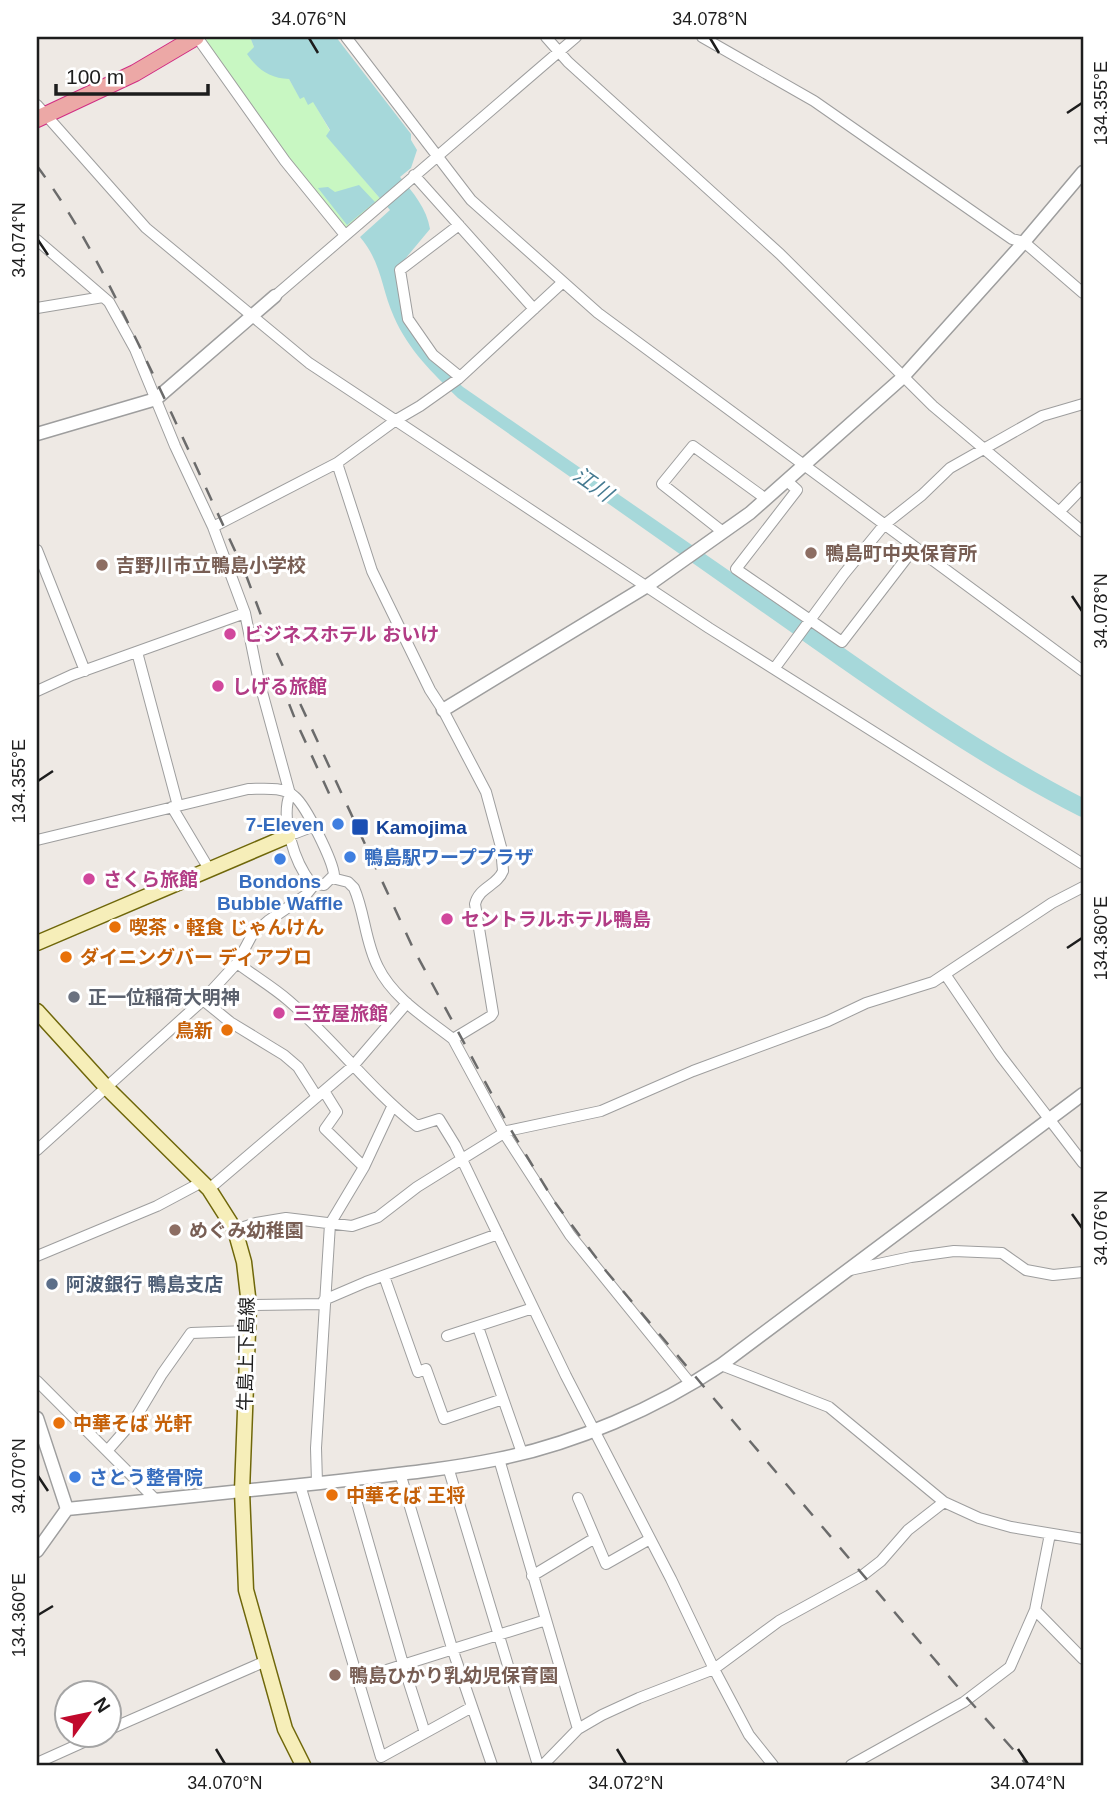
<svg xmlns="http://www.w3.org/2000/svg" width="1120" height="1802" font-family="Arial,'Noto Sans JP',sans-serif">
	<rect width="100%" height="100%" fill="#eee9e4"/>
	<!-- park -->
	<path fill="#c8f7c2" d="M211,37H250L254,47L289,79L300,98L304,96L313,101L330,131L327,136L383,202L345,235L285,160L206,40Z"/>
	<!-- water -->
	<path fill="#a6d8da" d="M250,37H336L411,134V140L417,150L411,168L400,177C413,192 427,209 430,229L395,271L406,324L426,353L463,387L828,639L815,649L458,398C432,372 409,351 394,317C381,288 382,263 360,237L390,210L326,136L330,130L313,102L308,105L304,97L300,99L289,79C270,78 258,70 247,54L254,47Z
		M359,185L375,202L347,225L318,188L328,187L335,192Z"/>
	<g fill="none" stroke-linecap="round" stroke-linejoin="round">
		<!-- river -->
		<path stroke="#a6d8da" stroke-width="18" d="M803,630C893,694 985,758 1083,808"/>
		<defs>
			<path id="minor" d="M197,37L285,161L345,235
				M346,37L471,200L598,313L1083,671
				M546,37L568,62L780,254L933,406L1083,532
				M702,37L814,101L1012,239L1024,242L1083,293
				M37,105L146,228L309,363L709,628L1083,864
				M414,175L534,309
				M459,225L400,270L408,319L433,355L460,377
				M37,240L109,302L135,349L175,446L213,527L245,613L258,677L290,794C280,819 295,863 311,883L324,885L334,875C333,861 306,806 295,797C284,786 262,789 248,789L37,840
				M275,296L576,37
				M37,308L103,297
				M787,481L797,490L736,569L842,642L915,547
				M1060,511L1083,487
				M213,527L337,463L396,420L420,406L458,379L563,282
				M723,532L662,484L693,446L766,499
				M37,550L85,671
				M137,652L178,806
				M774,669L844,574L884,525L922,495L950,468L1042,416L1083,404
				M37,691L72,675L245,613
				M172,807L209,869
				M288,836L314,826
				M332,878L348,882L354,888C365,913 365,942 378,967C393,998 426,1018 453,1039L491,1016L493,1013L475,904C479,887 497,886 503,871L501,847L486,792L443,710L430,690L372,571L337,463
				M237,963C254,976 273,987 289,1001C334,1040 370,1089 417,1126L439,1119L455,1145L566,1376L671,1579L714,1669L749,1735L773,1765
				M945,974L1000,1055L1083,1163
				M203,1000L230,1022L284,1055L298,1067L317,1097
				M453,1039L504,1133L570,1235L690,1383
				M324,1091L337,1112L325,1129L364,1167
				M37,1150L203,1000L237,963L252,935L268,921L306,895L314,885
				M209,1189L353,1066L407,1003
				M235,1230L256,1223L286,1218L352,1226L378,1217L417,1187L507,1131L601,1111L693,1071L828,1021L866,1003L933,982L1052,903L1083,887
				M37,1256L157,1206L202,1182
				M850,1270L911,1257L954,1251L1002,1253L1026,1270L1053,1275L1083,1272
				M384,1276L418,1372L426,1369L444,1419L503,1399
				M324,1300L366,1282L498,1234
				M249,1305L324,1304
				M478,1327L522,1453
				M447,1336L533,1308
				M721,1365L829,1407L944,1502L979,1518L1011,1527L1083,1539
				M37,1381L156,1500
				M107,1451L135,1419L162,1374L191,1333L248,1331
				M499,1459L578,1729
				M448,1467L538,1765
				M400,1473L452,1648L492,1765
				M350,1479L403,1664L425,1733
				M317,1483L316,1448L330,1224L364,1167L392,1107
				M300,1485L381,1757L472,1707
				M578,1498L606,1564L650,1539
				M532,1576L595,1538
				M1035,1610L1083,1659
				M358,1679L546,1620
				M108,1730L266,1661
				M37,1763L97,1736
				M543,1765L578,1729L602,1715L639,1698L714,1669L779,1621L863,1575L881,1561L908,1530L944,1502
				M851,1765L964,1702L1010,1667L1035,1610L1050,1534"/>
			<path id="tertiary" d="M37,434L156,399L275,296
				M443,710L647,586L750,513L902,378L1024,242L1083,172
				M37,1418L67,1509
				M37,1551L67,1509C151,1500 236,1492 320,1483C379,1476 439,1471 498,1459C574,1444 657,1408 721,1365L1083,1094"/>
			<path id="secondary" d="M37,943L288,836
				M37,1011L107,1088L209,1189L235,1230L244,1262L249,1305L242,1491L246,1590L285,1729L303,1765"/>
			<path id="trunk" d="M37,119L135,73L196,37"/>
		</defs>
		<!-- minor casing -->
		<use href="#minor" stroke="#9e9e9e" stroke-width="12"/>
		<!-- tertiary casing -->
		<use href="#tertiary" stroke="#9e9e9e" stroke-width="15"/>
		<!-- secondary casing -->
		<use href="#secondary" stroke="#6f670a" stroke-width="17"/>
		<!-- trunk casing -->
		<use href="#trunk" stroke="#d12c83" stroke-width="18"/>
		<!-- minor -->
		<use href="#minor" stroke="#fff" stroke-width="10"/>
		<!-- tertiary -->
		<use href="#tertiary" stroke="#fff" stroke-width="12"/>
		<!-- secondary -->
		<use href="#secondary" stroke="#f6eeb9" stroke-width="14"/>
		<!-- trunk -->
		<use href="#trunk" stroke="#eca8a6" stroke-width="16"/>
		<!-- rail -->
		<path stroke="#6b6b6b" stroke-width="2.5" stroke-dasharray="14 14" stroke-linecap="butt" d="M37,166C78,221 107,280 137,341C176,421 212,502 250,583
			M246,575L268,634L413,948L511,1130L554,1201L606,1271L968,1699L1027,1765
			M279,678L295,719L332,800"/>
	</g>
	<!-- ticks -->
	<path fill="none" stroke="#1d1d1d" stroke-width="2.5" d="M309,38L318,53M710,38L719,53M1067,113L1082,103M38,240L48,255M1072,596L1082,611M38,781L53,771M1067,948L1082,938M1072,1214L1082,1228M38,1476L48,1491M38,1615L53,1606M216,1749L225,1764M617,1749L626,1764M1018,1749L1028,1764"/>
	<!-- markers -->
	<g fill="#8d6e63" stroke="#fff" stroke-width="2.5">
		<circle cx="811" cy="553" r="7"/>
		<circle cx="102" cy="565" r="7"/>
		<circle cx="175" cy="1230" r="7"/>
		<circle cx="335" cy="1675" r="7"/>
	</g>
	<g fill="#d1479c" stroke="#fff" stroke-width="2.5">
		<circle cx="230" cy="634" r="7"/>
		<circle cx="218" cy="686" r="7"/>
		<circle cx="89" cy="879" r="7"/>
		<circle cx="447" cy="919" r="7"/>
		<circle cx="279" cy="1013" r="7"/>
	</g>
	<g fill="#3f7fe0" stroke="#fff" stroke-width="2.5">
		<circle cx="338" cy="824" r="7"/>
		<circle cx="350" cy="857" r="7"/>
		<circle cx="280" cy="859" r="7"/>
		<circle cx="75" cy="1477" r="7"/>
	</g>
	<rect fill="#1a4fb4" stroke="#fff" stroke-width="2.5" x="351" y="818" width="18" height="18" rx="3.5"/>
	<g fill="#e8710a" stroke="#fff" stroke-width="2.5">
		<circle cx="115" cy="927" r="7"/>
		<circle cx="66" cy="957" r="7"/>
		<circle cx="227" cy="1030" r="7"/>
		<circle cx="59" cy="1423" r="7"/>
		<circle cx="332" cy="1495" r="7"/>
	</g>
	<circle fill="#6b7280" stroke="#fff" stroke-width="2.5" cx="74" cy="997" r="7"/>
	<circle fill="#5c6f8a" stroke="#fff" stroke-width="2.5" cx="52" cy="1284" r="7"/>
	<g text-anchor="middle" dominant-baseline="central" stroke-width="6" stroke-linejoin="round" paint-order="stroke">
		<!-- education labels -->
		<g font-size="19" font-weight="bold" fill="#785e54" stroke="#fff" text-anchor="start">
			<text x="825" y="553">鴨島町中央保育所</text>
			<text x="116" y="565">吉野川市立鴨島小学校</text>
			<text x="189" y="1230">めぐみ幼稚園</text>
			<text x="349" y="1675">鴨島ひかり乳幼児保育園</text>
		</g>
		<!-- hotel labels -->
		<g font-size="19" font-weight="bold" fill="#b23c85" stroke="#fff" text-anchor="start">
			<text x="244" y="634">ビジネスホテル おいけ</text>
			<text x="232" y="686">しげる旅館</text>
			<text x="103" y="879">さくら旅館</text>
			<text x="461" y="919">セントラルホテル鴨島</text>
			<text x="293" y="1013">三笠屋旅館</text>
		</g>
		<!-- shop labels -->
		<g font-size="19" font-weight="bold" fill="#366cbe" stroke="#fff" text-anchor="start">
			<text x="324" y="824" text-anchor="end">7-Eleven</text>
			<text x="364" y="857">鴨島駅ワーププラザ</text>
			<text x="280" y="881" text-anchor="middle">Bondons<tspan x="280" dy="22">Bubble Waffle</tspan></text>
			<text x="89" y="1477">さとう整骨院</text>
		</g>
		<!-- transit labels -->
		<g font-size="19" font-weight="bold" fill="#164399" stroke="#fff" text-anchor="start">
			<text x="376" y="827">Kamojima</text>
		</g>
		<!-- food labels -->
		<g font-size="19" font-weight="bold" fill="#c56008" stroke="#fff" text-anchor="start">
			<text x="129" y="927">喫茶・軽食 じゃんけん</text>
			<text x="80" y="957">ダイニングバー ディアブロ</text>
			<text x="213" y="1030" text-anchor="end">鳥新</text>
			<text x="73" y="1423">中華そば 光軒</text>
			<text x="346" y="1495">中華そば 王将</text>
		</g>
		<!-- worship labels -->
		<g font-size="19" font-weight="bold" fill="#5b616d" stroke="#fff" text-anchor="start">
			<text x="88" y="997">正一位稲荷大明神</text>
		</g>
		<!-- service labels -->
		<g font-size="19" font-weight="bold" fill="#4e5e75" stroke="#fff" text-anchor="start">
			<text x="66" y="1284">阿波銀行 鴨島支店</text>
		</g>
		<!-- street labels -->
		<g font-size="19" fill="#1d1d1d" stroke="#fff">
			<text transform="translate(246 1354) rotate(-89)">牛島上下島線</text>
		</g>
		<!-- water labels -->
		<g font-size="21" font-style="italic" fill="#457a91" stroke="#fff">
			<text transform="translate(593 484) rotate(35)">江川</text>
		</g>
	</g>
	<!-- border -->
	<rect width="1120" height="1802" fill="none" stroke="#ffffff" stroke-width="77"/>
	<!-- north arrow -->
	<g transform="translate(88 1714) rotate(57)"><circle r="33" fill="#ffffff" stroke="#a5a5a5" stroke-width="2"/>
	<path d="M0-5L12 26L0 18L-12 26Z" fill="#c1092c"/>
	<text y="-10" font-size="19" font-weight="bold" text-anchor="middle" fill="#1d1d1d">N</text>
	</g>
	<!-- scale -->
	<path d="M56 84v10h152v-10" fill="none" stroke="#1d1d1d" stroke-width="3.5"/>
	<text x="66" y="84" font-size="21" fill="#1d1d1d" stroke="#ffffff" stroke-width="5" paint-order="stroke">100 m</text>
	<rect x="38" y="38" width="1044" height="1726" fill="none" stroke="#1d1d1d" stroke-width="2.5"/>
	<g font-size="18" text-anchor="middle" fill="#1d1d1d">
		<text x="309" y="25">34.076°N</text>
		<text x="710" y="25">34.078°N</text>
		<text transform="translate(1101 103) rotate(-90)" y="6">134.355°E</text>
		<text transform="translate(19 240) rotate(-90)" y="6">34.074°N</text>
		<text transform="translate(1101 611) rotate(-90)" y="6">34.078°N</text>
		<text transform="translate(19 781) rotate(-90)" y="6">134.355°E</text>
		<text transform="translate(1101 938) rotate(-90)" y="6">134.360°E</text>
		<text transform="translate(1101 1228) rotate(-90)" y="6">34.076°N</text>
		<text transform="translate(19 1476) rotate(-90)" y="6">34.070°N</text>
		<text transform="translate(19 1615) rotate(-90)" y="6">134.360°E</text>
		<text x="225" y="1789">34.070°N</text>
		<text x="626" y="1789">34.072°N</text>
		<text x="1028" y="1789">34.074°N</text>
	</g>
</svg>
